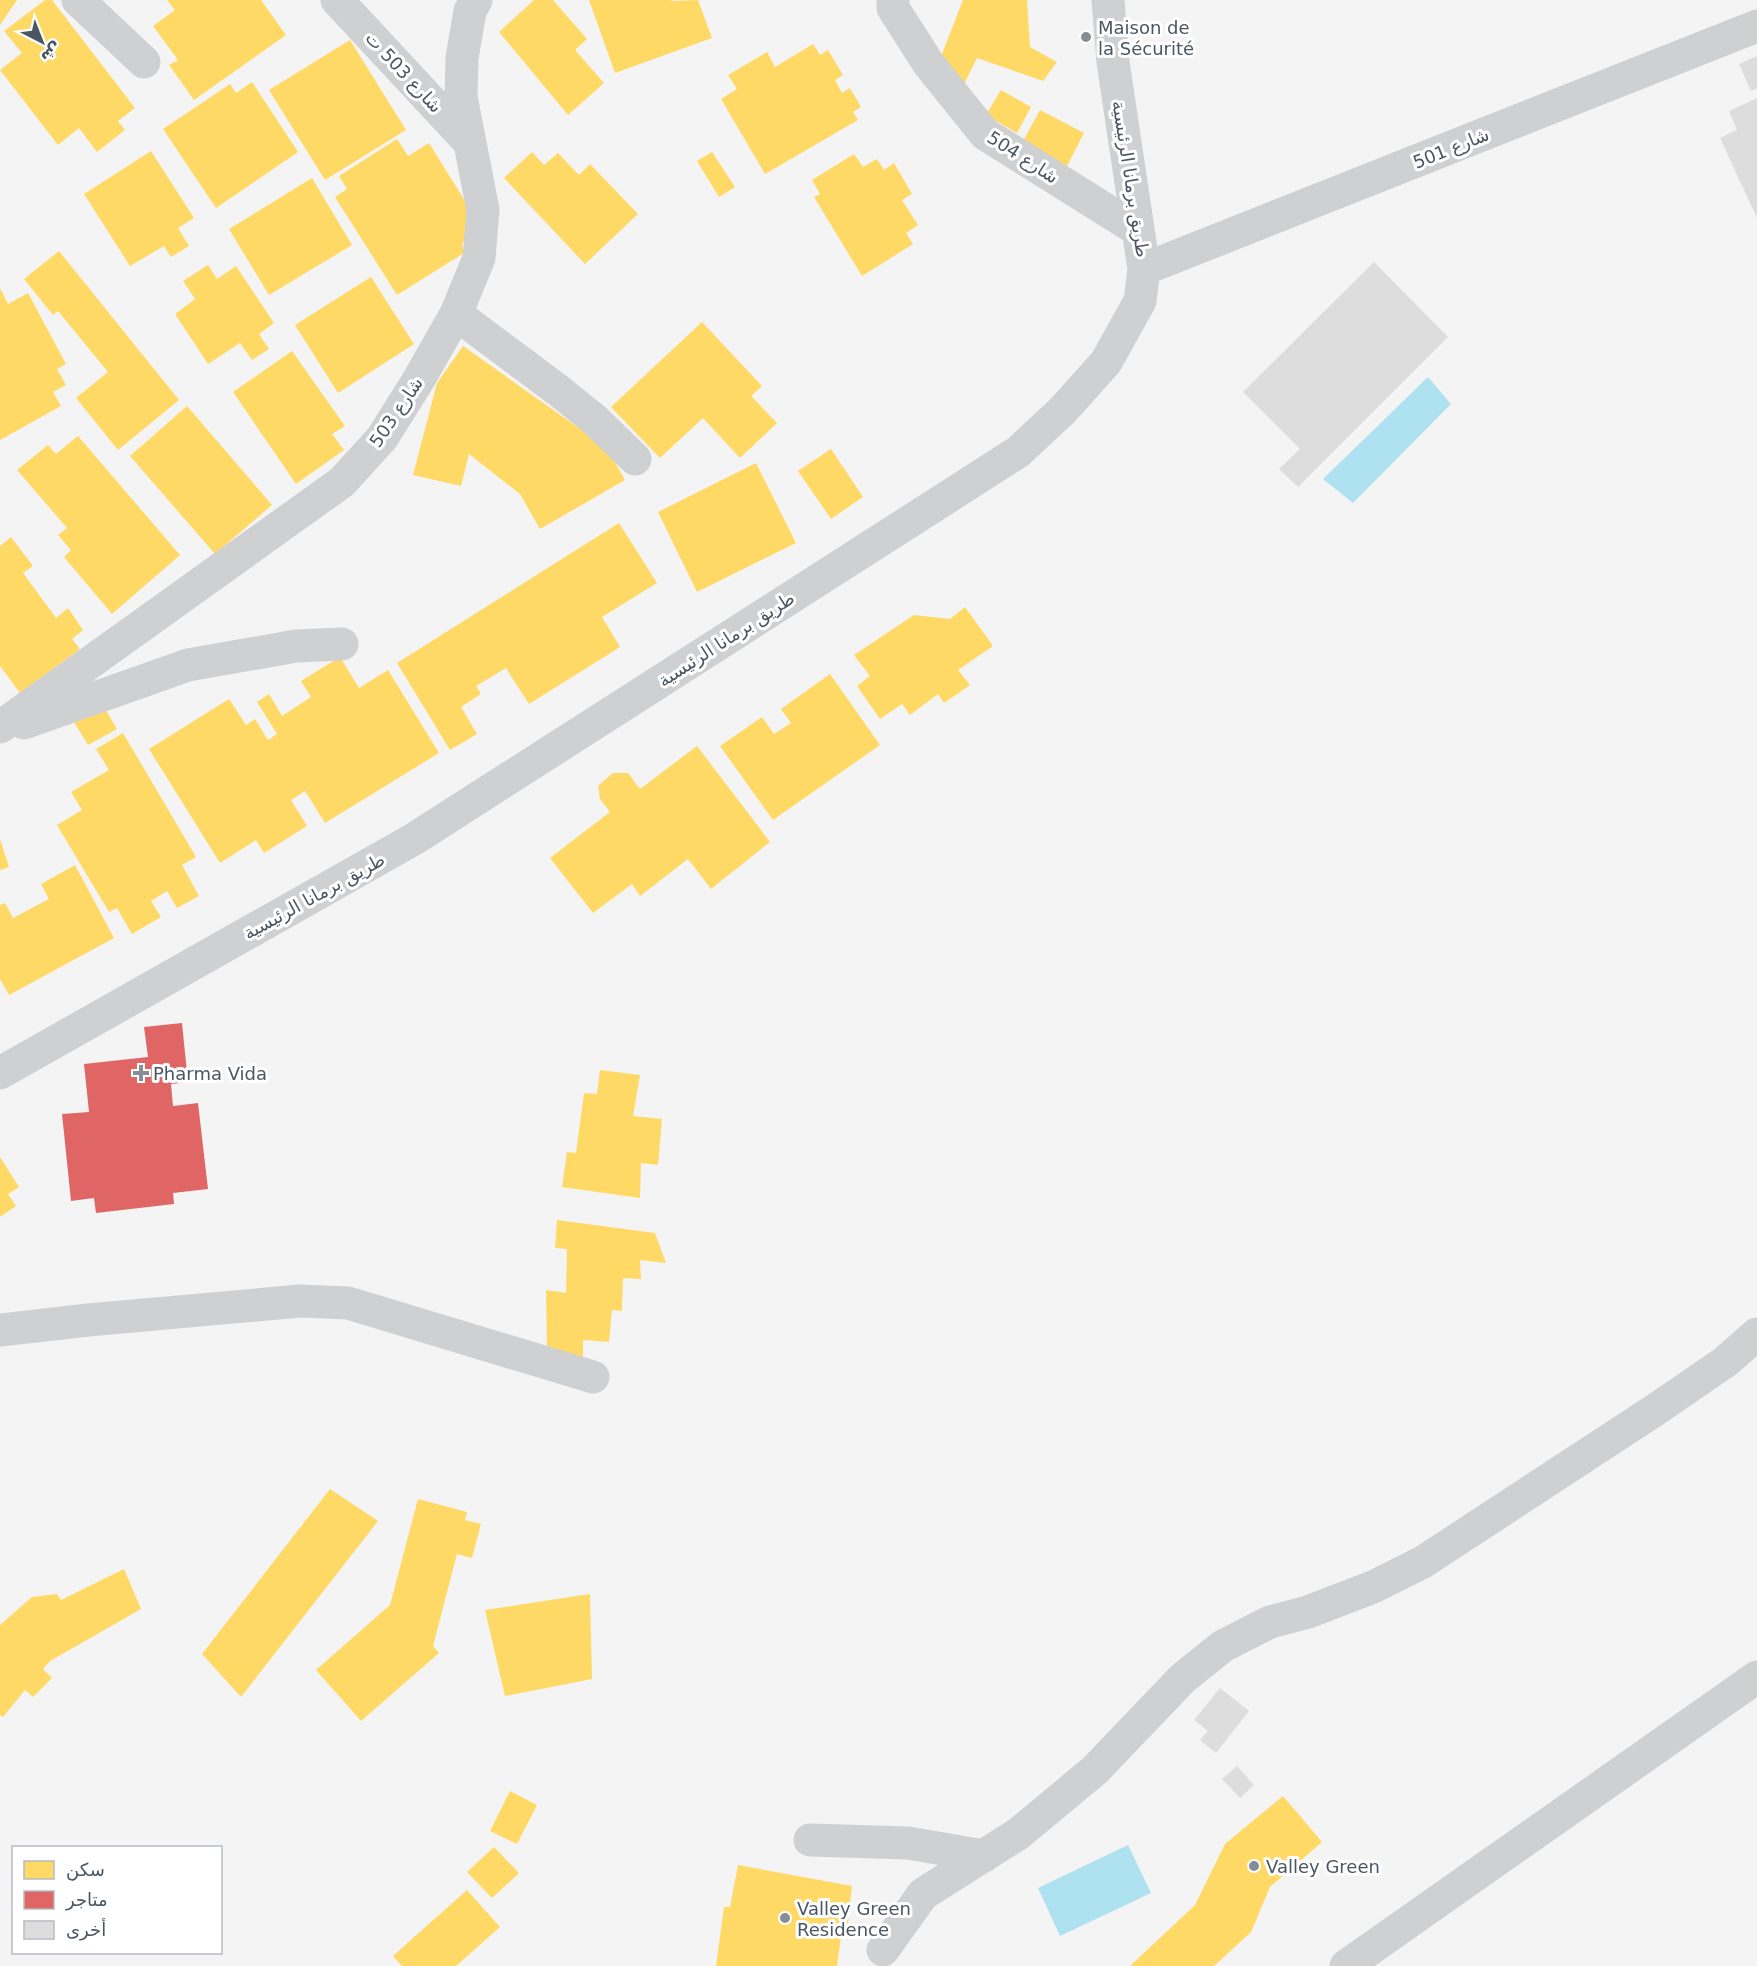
<svg xmlns="http://www.w3.org/2000/svg" width="1757" height="1966" font-family="'DejaVu Sans',Cairo,sans-serif">
	<rect width="100%" height="100%" fill="#f4f4f4"/>
	<!-- water -->
	<path fill="#aee2f0" d="M1428,377L1451,404L1353,503L1323,479Z
		M1128,1845L1151,1893L1060,1936L1038,1888Z"/>
	<!-- homes -->
	<path fill="#ffd966" d="M0,0H17L0,25Z
		M45,0H52L135,108L118,121L125,130L97,152L79,128L58,145L0,70L22,53L4,31Z
		M167,0H261L286,35L194,100L169,65L178,60L153,26L175,10Z
		M534,0H553L587,39L575,50L604,83L568,115L499,32Z
		M589,0H671V1L698,0L712,38L615,73Z
		M963,0H1027L1030,47L1057,62L1043,81L977,58L963,86L940,59Z
		M350,40L406,130L325,180L269,90Z
		M813,44L820,55L828,50L843,75L835,80L842,93L850,88L861,107L853,112L858,120L765,174L721,99L737,89L728,75L767,52L775,67Z
		M252,82L298,152L216,208L163,129L230,84L236,93Z
		M1001,90L1031,107L1017,133L986,115Z
		M1040,110L1084,133L1067,166L1022,143Z
		M397,139L408,156L429,143L478,222L471,237L462,243L464,253L397,295L335,197L347,189L339,176Z
		M151,151L194,218L178,228L189,246L171,257L164,246L130,266L84,194Z
		M532,152L544,165L558,153L579,175L590,164L638,214L585,264L504,178Z
		M712,152L735,187L719,197L697,161Z
		M854,154L863,167L877,159L884,170L894,163L912,194L902,200L918,225L906,233L913,244L862,276L814,197L820,194L812,180Z
		M312,178L352,245L269,295L229,229Z
		M59,251L179,400L118,450L76,398L108,372L58,311L53,315L24,279Z
		M208,265L217,279L236,266L274,323L259,334L269,349L252,360L240,343L208,364L175,314L195,299L183,281Z
		M371,277L414,344L338,393L295,325Z
		M0,288L8,304L28,293L66,364L57,369L66,385L53,392L61,406L0,440Z
		M702,322L762,386L751,396L777,423L740,458L703,418L660,458L611,407Z
		M463,346L607,448L625,480L540,529L520,494L469,454L461,486L413,475L437,383Z
		M292,351L345,426L332,434L344,450L296,484L233,392Z
		M187,406L272,505L215,554L130,456Z
		M78,436L180,555L112,614L64,557L71,550L58,535L67,528L17,470L48,445L56,454Z
		M831,449L863,497L831,519L798,471Z
		M756,463L796,543L697,592L658,512Z
		M619,523L657,583L602,617L620,647L529,704L506,668L476,686L481,694L461,707L477,734L450,750L397,663Z
		M11,537L33,566L23,573L56,618L68,608L83,630L72,639L80,649L20,693L0,666V546Z
		M965,607L993,646L958,670L970,685L944,703L938,694L910,715L902,704L880,719L857,686L870,676L854,655L914,615L950,619Z
		M340,657L359,688L388,670L439,753L325,823L305,791L291,800L307,826L264,853L256,840L220,863L149,749L229,699L246,725L255,719L268,740L277,734L257,702L269,694L282,716L311,697L301,681Z
		M830,674L880,745L773,820L720,746L762,717L774,734L791,723L781,709Z
		M101,702L117,729L88,745L72,719Z
		M123,733L196,857L182,865L199,896L177,908L167,891L151,901L161,917L132,934L117,908L109,912L57,825L82,810L71,792L109,770L96,749Z
		M697,746L770,842L711,889L688,859L640,896L632,884L593,913L550,858L610,812L600,799L598,786L613,773H628L640,789Z
		M0,839L9,867L0,870Z
		M75,865L114,938L9,995L0,979V905L5,903L13,918L49,899L41,884Z
		M600,1070L640,1075L633,1116L662,1119L658,1165L641,1163L640,1198L562,1187L567,1152L576,1153L584,1093L597,1094Z
		M0,1157L19,1187L8,1194L16,1206L0,1217Z
		M557,1220L655,1233L666,1263L640,1260L641,1279L623,1278L622,1311L612,1310L609,1342L583,1340V1358L547,1356L546,1290L566,1293L567,1249L555,1248Z
		M330,1489L378,1521L241,1697L202,1654Z
		M418,1499L467,1512L465,1520L481,1524L472,1558L457,1554L433,1646L439,1653L361,1721L316,1670L390,1605Z
		M124,1569L141,1609L50,1661L43,1669L52,1678L33,1697L25,1690L3,1717L0,1715V1625L32,1597L57,1594L61,1600Z
		M590,1594L592,1679L505,1696L485,1610Z
		M510,1791L537,1805L517,1844L490,1831Z
		M1283,1796L1322,1842L1270,1887L1251,1932L1214,1966H1130L1195,1905L1225,1844Z
		M494,1847L519,1873L492,1898L467,1872Z
		M738,1865L852,1886L847,1931L842,1930L837,1966H716L724,1907H730Z
		M467,1890L500,1927L456,1966H402L393,1956Z"/>
	<!-- shops -->
	<path fill="#e06666" d="M182,1023L188,1082L171,1084L173,1106L198,1103L208,1189L173,1193L174,1204L96,1213L94,1198L71,1201L62,1114L89,1112L84,1064L148,1057L144,1027Z"/>
	<!-- building -->
	<path fill="#ddddde" d="M1757,56V88L1751,91L1739,64Z
		M1757,98V218L1720,138L1737,130L1729,111Z
		M1374,262L1448,337L1298,487L1279,469L1300,449L1243,392Z
		M1220,1688L1249,1711L1216,1753L1200,1740L1208,1731L1194,1720Z
		M1237,1766L1254,1785L1240,1798L1222,1779Z"/>
	<g fill="none" stroke-linecap="round" stroke-linejoin="round">
		<!-- minor -->
		<path stroke="#ced0d2" stroke-width="33" d="M78,0L144,62
			M337,0L470,143
			M893,0V8L928,63L985,134L1138,230
			M1144,269L1757,26
			M456,314L559,391L595,420L635,459
			M24,723L188,665L296,646L342,644
			M0,727L342,482L382,438L419,379L456,314L479,258L483,210L461,97L462,58L470,11L476,0
			M0,1073L414,839L1018,452L1063,410L1106,362L1140,301L1144,269L1113,62L1108,0
			M0,1330L88,1320L300,1301L348,1303L593,1377
			M810,1840L908,1843L984,1856
			M883,1950L923,1894L1018,1834L1095,1770L1183,1678L1223,1646L1270,1622L1308,1612L1373,1587L1423,1562L1655,1410L1725,1362L1757,1334
			M1346,1966L1757,1677"/>
	</g>
	<!-- markers -->
	<g fill="#868d94" stroke="#fff" stroke-width="2">
		<circle cx="1086" cy="37" r="6"/>
		<path d="M138 1064h6v6h6v6h-6v6h-6v-6h-6v-6h6z"/>
		<circle cx="1254" cy="1866" r="6"/>
		<circle cx="785" cy="1918" r="6"/>
	</g>
	<g text-anchor="middle" dominant-baseline="central" stroke-width="6" stroke-linejoin="round" paint-order="stroke">
		<!-- poi labels -->
		<g font-size="18" fill="#4a5661" stroke="#fff" text-anchor="start">
			<text x="1098" y="27">Maison de<tspan x="1098" dy="21">la Sécurité</tspan></text>
			<text x="153" y="1073">Pharma Vida</text>
			<text x="1266" y="1866">Valley Green</text>
			<text x="797" y="1908">Valley Green<tspan x="797" dy="21">Residence</tspan></text>
		</g>
		<!-- street labels -->
		<g font-size="18" fill="#4a5661" stroke="#fff">
			<text transform="translate(404 72) rotate(47)">شارع 503 ت</text>
			<text transform="translate(1451 148) rotate(-22)">شارع 501</text>
			<text transform="translate(1023 157) rotate(33)">شارع 504</text>
			<text transform="translate(1131 179) rotate(81)">طريق برمانا الرئيسية</text>
			<text transform="translate(396 412) rotate(-56)">شارع 503</text>
			<text transform="translate(726 639) rotate(-33)">طريق برمانا الرئيسية</text>
			<text transform="translate(314 896) rotate(-29)">طريق برمانا الرئيسية</text>
		</g>
	</g>
	<!-- legend -->
	<rect x="12" y="1846" width="210" height="108" fill="#ffffff" stroke="#b7bbc0" stroke-width="1.5"/>
	<rect x="24" y="1861" width="30" height="18" fill="#ffd966" stroke="#b7bbc0" stroke-width="1.5"/>
	<text x="66" y="1876" font-size="18" fill="#4a5661">سكن</text>
	<rect x="24" y="1891" width="30" height="18" fill="#e06666" stroke="#b7bbc0" stroke-width="1.5"/>
	<text x="66" y="1906" font-size="18" fill="#4a5661">متاجر</text>
	<rect x="24" y="1921" width="30" height="18" fill="#ddddde" stroke="#b7bbc0" stroke-width="1.5"/>
	<text x="66" y="1936" font-size="18" fill="#4a5661">أخرى</text>
	<!-- north arrow -->
	<g transform="translate(42 42) rotate(138)" stroke="#ffffff" stroke-width="4.5" paint-order="stroke">
	<path d="M0-4.5L10 22L0 15L-10 22Z" fill="#4a5661"/>
	<text y="-9" font-size="16" font-weight="bold" text-anchor="middle" fill="#4a5661">ش</text>
	</g>
</svg>
